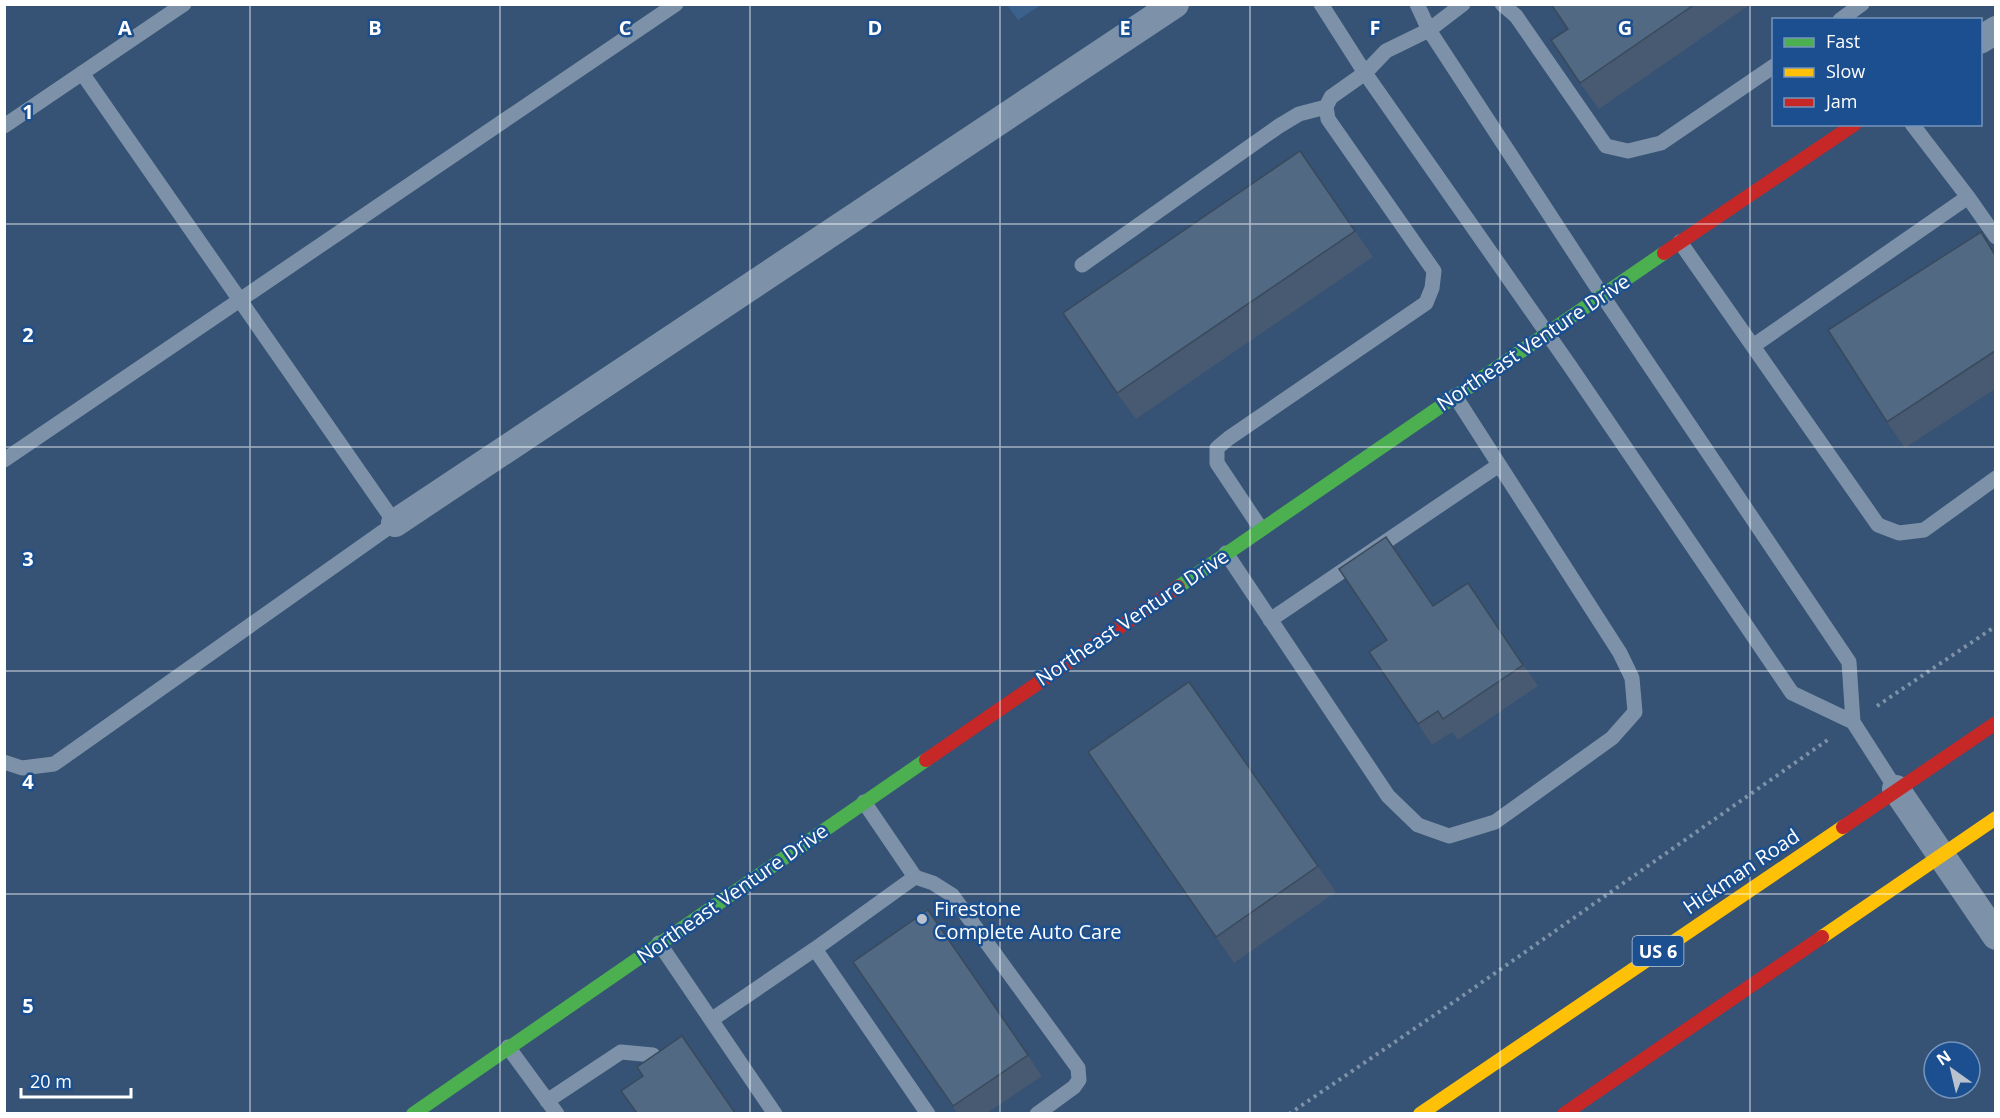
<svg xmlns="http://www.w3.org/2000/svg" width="2000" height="1118" font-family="'Open Sans',sans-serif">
	<rect width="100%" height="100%" fill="#365274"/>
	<!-- water -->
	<path fill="#3b618d" d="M1007,5H1041L1018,20Z"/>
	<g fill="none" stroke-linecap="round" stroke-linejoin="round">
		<!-- path -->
		<path stroke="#7d92a8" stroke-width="4" stroke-dasharray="3 4.5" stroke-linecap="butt" d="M1877,706L1996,626
			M1289,1114L1461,997L1829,739"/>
		<!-- lane -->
		<path stroke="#7d92a8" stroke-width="15" d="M1321,4L1365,73L1570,366L1792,693L1853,722
			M1417,4L1429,30L1602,295L1849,662L1853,722L1896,789
			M1502,4L1516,16L1606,146L1628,151L1661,143L1774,66
			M1840,20L1862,4
			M1912,124L1968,197L1996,237
			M4,126L184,4
			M1680,242L1878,525L1899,533L1924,530L1996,478
			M1082,265L1279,126L1299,114L1326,107
			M1753,346L1968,197
			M4,460L676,4
			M1261,529L1217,463V448L1229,438L1426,303L1432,288L1434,271L1328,119L1326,107L1331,97L1365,73L1386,51L1429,30L1463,4
			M1226,553L1388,796L1418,825L1449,836L1495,822L1612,738L1635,712L1632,678L1620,653L1455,396
			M1270,620L1499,465
			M4,762L22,768L54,764L395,523L82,73
			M915,877L933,883L952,895L1078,1068L1079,1080L1074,1087L1037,1114
			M659,943L775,1114
			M815,949L928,1114
			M711,1020L815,949L915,877L864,802
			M508,1047L557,1114
			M547,1101L621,1052L653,1055L665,1072"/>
		<!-- street -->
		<path stroke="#7d92a8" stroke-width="28" d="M1980,40L1996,30
			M395,523L1175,4
			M1896,789L1996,936"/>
		<!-- fast -->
		<path stroke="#4caf50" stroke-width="14" d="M1178,587L1664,253
			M413,1114L926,760"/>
		<!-- slow -->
		<path stroke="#ffc107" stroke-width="14" d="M1822,937L1996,818
			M1420,1114L1843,827"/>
		<!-- jam -->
		<path stroke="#c62828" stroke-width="14" d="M1664,253L1855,124
			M926,760L1178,587
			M1843,827L1996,723
			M1564,1114L1822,937"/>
	</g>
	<!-- wall -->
	<path fill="#475a72" d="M1551,4H1751L1599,109L1580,83L1568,29Z
		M1319,177L1373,257L1136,419L1117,393Z
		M1995,253V389L1905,448L1887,422Z
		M1482,604L1538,686L1458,740L1452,732L1432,745L1418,724L1387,640L1434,606Z
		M1189,682L1336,892L1234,963L1088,752Z
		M928,910L1042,1076L987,1113H957L853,962Z"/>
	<!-- building -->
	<path fill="#526984" stroke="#394a5c" stroke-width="1.5" d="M1551,4H1695L1580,83L1551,40L1568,29Z
		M1300,151L1355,231L1117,393L1063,313Z
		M1981,232L1995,255V351L1887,422L1828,330Z
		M1386,537L1433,606L1468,583L1523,665L1443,719L1438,711L1418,724L1369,652L1387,640L1339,569Z
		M1189,682L1318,866L1216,937L1088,752Z
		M928,910L1028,1055L953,1106L853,962Z
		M682,1036L735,1113H637L621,1091L643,1076L637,1067Z"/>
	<!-- grid -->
	<path fill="none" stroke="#fff" stroke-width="1.5" stroke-opacity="0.55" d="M250,4V1114M500,4V1114M750,4V1114M1000,4V1114M1250,4V1114M1500,4V1114M1750,4V1114M4,224H1996M4,447H1996M4,671H1996M4,894H1996"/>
	<!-- markers -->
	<circle fill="#b9c2ce" stroke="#1b4f8f" stroke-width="2" cx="922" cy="919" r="6"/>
	<g text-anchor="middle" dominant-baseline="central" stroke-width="5" stroke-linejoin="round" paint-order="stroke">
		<!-- shield labels -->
		<rect fill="#1b4f8f" stroke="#bbcadd" stroke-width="1.5" x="1632.5" y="936" width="51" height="30" rx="4.5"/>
		<g font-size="18" font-weight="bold" fill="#fff">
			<text x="1658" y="951">US 6</text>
		</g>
		<!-- street labels -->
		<g font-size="20" fill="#fff" stroke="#1b4f8f">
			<text transform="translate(1533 342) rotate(-34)">Northeast Venture Drive</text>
			<text transform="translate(1132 617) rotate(-34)">Northeast Venture Drive</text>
			<text transform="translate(1741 871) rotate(-34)">Hickman Road</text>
			<text transform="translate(732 893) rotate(-35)">Northeast Venture Drive</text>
		</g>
		<!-- poi labels -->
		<g font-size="20" fill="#fff" stroke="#1b4f8f" text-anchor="start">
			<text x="934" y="908">Firestone<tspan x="934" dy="23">Complete Auto Care</tspan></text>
		</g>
	</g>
	<g font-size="20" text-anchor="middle" font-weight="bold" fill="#fff" stroke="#1b4f8f" stroke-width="5" stroke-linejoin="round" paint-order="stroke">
		<text x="125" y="35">A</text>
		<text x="375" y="35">B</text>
		<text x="625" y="35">C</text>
		<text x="875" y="35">D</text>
		<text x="1125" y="35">E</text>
		<text x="1375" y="35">F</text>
		<text x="1625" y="35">G</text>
		<text x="28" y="119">1</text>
		<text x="28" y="342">2</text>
		<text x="28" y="566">3</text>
		<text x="28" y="789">4</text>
		<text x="28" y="1013">5</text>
	</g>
	<!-- border -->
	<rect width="2000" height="1118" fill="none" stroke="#ffffff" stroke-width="12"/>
	<!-- legend -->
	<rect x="1772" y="18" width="210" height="108" fill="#1b4f8f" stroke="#7695bc" stroke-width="1.5"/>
	<rect x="1784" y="38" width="30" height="9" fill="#4caf50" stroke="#7695bc" stroke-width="1.5"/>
	<text x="1826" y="48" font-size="18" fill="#ffffff">Fast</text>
	<rect x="1784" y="68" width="30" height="9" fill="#ffc107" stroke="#7695bc" stroke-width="1.5"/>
	<text x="1826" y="78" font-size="18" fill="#ffffff">Slow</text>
	<rect x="1784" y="98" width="30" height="9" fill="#c62828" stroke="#7695bc" stroke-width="1.5"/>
	<text x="1826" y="108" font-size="18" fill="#ffffff">Jam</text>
	<!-- north arrow -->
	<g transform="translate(1952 1070) rotate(326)"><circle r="28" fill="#1b4f8f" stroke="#7695bc" stroke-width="1.5"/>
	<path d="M0-4.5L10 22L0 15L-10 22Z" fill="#b9c2ce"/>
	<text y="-9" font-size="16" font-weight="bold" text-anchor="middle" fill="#ffffff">N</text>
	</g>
	<!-- scale -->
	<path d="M21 1088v9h110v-9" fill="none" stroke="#ffffff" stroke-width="3"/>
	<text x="30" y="1088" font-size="18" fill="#ffffff" stroke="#1b4f8f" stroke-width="4.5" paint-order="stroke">20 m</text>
</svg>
